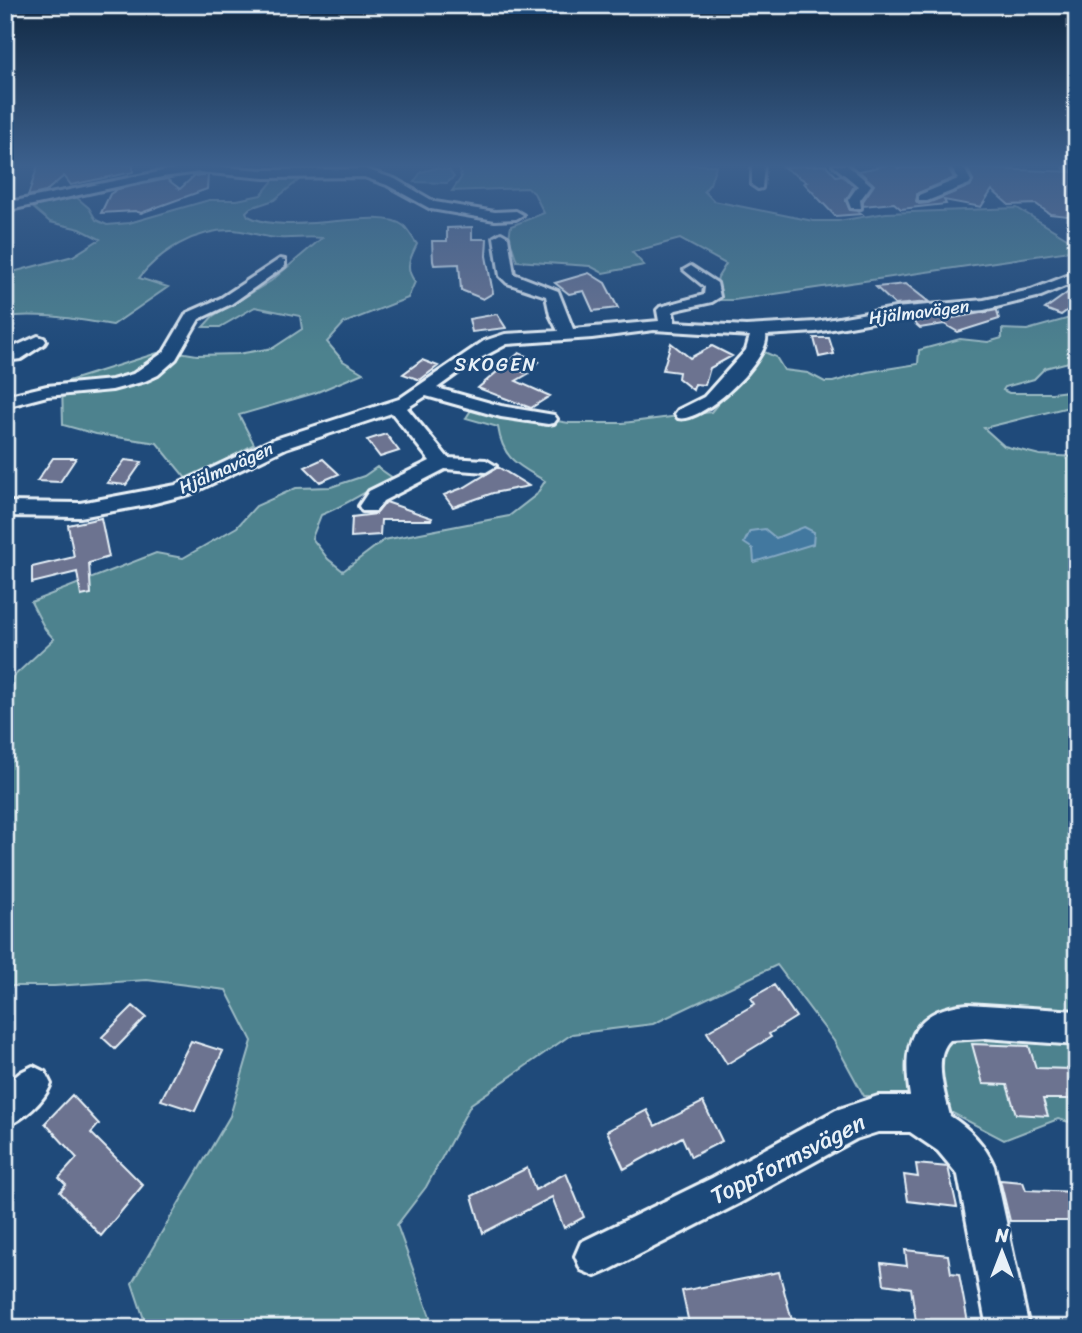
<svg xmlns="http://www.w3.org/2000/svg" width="1082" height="1333" font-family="Sriracha,sans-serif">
	<rect width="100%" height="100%" fill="#1f4a7a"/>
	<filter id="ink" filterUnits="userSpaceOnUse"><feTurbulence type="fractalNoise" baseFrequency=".0143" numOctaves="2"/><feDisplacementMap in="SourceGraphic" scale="14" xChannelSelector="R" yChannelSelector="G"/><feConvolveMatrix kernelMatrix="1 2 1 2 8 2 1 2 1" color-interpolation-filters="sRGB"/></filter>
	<g filter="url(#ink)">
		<!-- green -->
		<path fill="#4e828e" stroke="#9bbac3" stroke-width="2" d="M442,165H716L710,184L704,191L714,201L813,221H838L886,213L1017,208L1077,244V250L734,300H712L718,277L726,264L680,239L632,252L644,265L603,273L590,266L517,261L509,237L511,226L544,213L534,193L527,188L452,191L461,178L460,169Z
			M304,176L274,200L250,208L246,212L248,216C288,238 379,205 404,226C409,231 413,239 417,244C410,259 404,267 415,282L408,298L344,323L327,342L343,361L363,373L315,393L239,415L254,444L188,481L157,443L96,434L63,425L62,383L167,350L197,355L238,354L273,348L302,329L300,316L255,307L220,327H203L213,316L271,281L322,238C307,236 294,239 279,238C263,238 247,230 231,230C195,230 160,251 139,278L168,287L113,325C78,320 40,312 5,317V274L73,256L100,239L80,229L50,222L31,206L75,196L89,208L96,220L107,225L129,223L209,200H237L261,195L276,177Z
			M1077,316V360L1045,368L1034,379L1005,387L1003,390L1009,393H1052L1077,390V405L984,428L1004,446L1040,455L1077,457V1124L1058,1119L1004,1140L920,1096H864L834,1041L777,965L653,1024L572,1034L471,1104L426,1187L397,1225L433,1325L449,1328H147L132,1283L230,1116L252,1041L226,990L147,980L54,986H13L5,989V711L13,677L54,639L45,629L31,602L156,553L183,558L237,527L256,506L296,488L331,487L364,476L377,467L393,478C368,489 347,505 321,515L312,538L328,559L343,571L384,540L509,516L536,495L545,481C518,465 503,460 498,427L466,418L473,407L569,423H623L711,412L762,351L776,357L784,370L808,373L825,382H833L867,372L918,364L919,350L960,339L988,342L1002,338V329L1027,330Z"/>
		<!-- water -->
		<path fill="#42789f" stroke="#84a8c3" stroke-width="2" d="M436,168L449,170L454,177L447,183L414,182L421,172Z
			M804,527L814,532L813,544L754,562L753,549L744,543L750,531L765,529L776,538Z"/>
		<!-- building -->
		<path fill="#6c7390" stroke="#e8f1f8" stroke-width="2" d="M38,165H133V172L71,185L64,176L45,192L28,196Z
			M826,165L836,176L841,175L854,186L846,201L850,210L858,211L862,214L835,216L804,183L807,182L783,167Z
			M887,165H896L898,168L948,167L954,178L918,193L916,201L919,204L928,203L970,186L973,180L967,168L1077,172V217L1050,214L1036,204L1009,205L992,190L981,207L944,200L946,204L901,209L894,203L863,206V201L874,185L859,171Z
			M205,175H208L207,189L141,213L135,211L101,213L110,194L118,189L167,179L180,189L194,176Z
			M472,227V239H487L486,256L493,293L483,299L461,290L459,264L434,265L433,261L432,241H447V228Z
			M589,273L605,283L618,308L593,311L584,291L569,294L555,283Z
			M906,284L929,302L895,305L876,287Z
			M1077,286V303L1061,315L1045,309Z
			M997,310L999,319L958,332L944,324L920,328L910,319L945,316L948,319Z
			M497,314L506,328L472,332L469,319Z
			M814,338H829L834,354L819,357Z
			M671,343L690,358L712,346L732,356L710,368L705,385L695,384L693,390L678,378L679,372L663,370Z
			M519,353L539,362L523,372L528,374L516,381L550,396L531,408L478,388Z
			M422,360L438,366L420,380L403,374Z
			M386,434L399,451L380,457L367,440Z
			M53,458H76L60,482L37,481Z
			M323,459L339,474L320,482L305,467Z
			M125,460L142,462L126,485L107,483Z
			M498,467L529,486L493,493L453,507L444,495L465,487Z
			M386,502L432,518L431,520H381L380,535L351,537L352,517L376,514Z
			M101,518L109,557L89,563L91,594L81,596L77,572L32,583V567L74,557L68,525Z
			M774,985L796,1017L769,1034L771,1037L727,1064L707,1032L755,1004L751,998Z
			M133,1006L146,1017L115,1049L102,1037Z
			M191,1041L223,1051L195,1111L161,1100Z
			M972,1044L1029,1046L1036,1068L1072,1069L1077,1083V1099H1043L1048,1116L1016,1114L1007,1085L983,1084Z
			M72,1095L99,1124L91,1133L143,1185L101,1236L60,1192L66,1185L59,1178L77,1158L45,1123Z
			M703,1102L722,1141L691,1157L682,1137L624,1169L607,1131L647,1110L655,1126Z
			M916,1164L948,1167L957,1207L908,1201L904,1175L918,1177Z
			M527,1168L535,1190L566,1173L584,1217L564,1228L552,1197L483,1233L472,1196Z
			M1000,1180L1023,1182L1026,1190L1077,1192V1221H1010Z
			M905,1250L948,1255L951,1273L959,1274L969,1328H917L911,1288L884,1284L881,1263L907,1266Z
			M779,1272L794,1328H690L682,1291Z"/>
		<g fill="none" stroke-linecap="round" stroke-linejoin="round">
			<defs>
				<path id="minor" d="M193,165L265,170L365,169L395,179L435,202L495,212L516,211L523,215L516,219L495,220L431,209L387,185L364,177L265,178L199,172L162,177L5,211V203Z
					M752,165H764L762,188L758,189L752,185Z
					M833,165H847L871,185L860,200L861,208H851L848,200L858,186Z
					M950,165H962L971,181L969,184L927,201H919V195L958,179Z
					M1064,165H1077V169L1066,168Z
					M501,233L508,237L514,274L558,291L573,329L659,321L657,310L660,307L704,295L705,287L684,270L691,266L717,283L720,297L712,302L676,310L673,312L675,322L746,326L816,322L895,308L984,300L1031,290L1077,272V281L1041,296L984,310L895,318L816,332L766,335C771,358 703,424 678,418L675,414L678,410L704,397L746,350L750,336L654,330L592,338L507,344L473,362L437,388L501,406L554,415L557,419L554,423L548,424L501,417L426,396L407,408L448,458L486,460L496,466L486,472L445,469L383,501L376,511H362L359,506L369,491L430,461L392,413L286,448L190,494L147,505L80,517L5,516V502L80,503L176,485L272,440L399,399L484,341L505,334L558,331L550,315L546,296L507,283L500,276L494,237Z
					M5,256L11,257V263L5,264Z
					M280,259L285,260V266L231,304L199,319L176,359L158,375L145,381L112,390L47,396L5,407V396L47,386L112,380L133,374L164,352L187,313L221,298Z
					M38,336L44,338L46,341L44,344L21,359L5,361V351Z
					M968,1004L1077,1011V1045L986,1038L950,1040C932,1057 945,1095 950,1116C969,1128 985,1145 994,1166L1029,1328H987L958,1175L938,1151L910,1132H878L856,1139L738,1204L609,1270L595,1276L581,1270L575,1256L581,1242L712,1178L836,1110L878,1096H910C902,1045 910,1009 968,1004Z
					M33,1066L45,1072L51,1084C43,1103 24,1119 5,1127V1085L21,1072Z"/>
			</defs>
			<!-- minor casing -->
			<use href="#minor" stroke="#e8f1f8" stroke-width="6"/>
			<!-- minor -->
			<use href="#minor" fill="#1f4a7a" fill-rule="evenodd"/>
		</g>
	</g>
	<!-- sky -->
	<linearGradient id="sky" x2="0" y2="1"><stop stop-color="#112943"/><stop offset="0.47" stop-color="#3c608d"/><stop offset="1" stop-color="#3c608d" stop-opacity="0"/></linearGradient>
	<rect width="1082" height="352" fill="url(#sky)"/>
	<g text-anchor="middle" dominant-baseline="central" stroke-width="5" stroke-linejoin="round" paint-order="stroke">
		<!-- far-street labels -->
		<g font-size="18" fill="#e8f1f8" stroke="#1f4a7a">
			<text transform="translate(919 312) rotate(-7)">Hjälmavägen</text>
			<text transform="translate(226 468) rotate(-24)">Hjälmavägen</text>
		</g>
		<!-- far-neighbourhood labels -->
		<g font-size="19" letter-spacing="2" fill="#e8f1f8" stroke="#1f4a7a">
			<text x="496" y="364">SKOGEN</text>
		</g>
		<!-- near-street labels -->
		<g font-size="24" fill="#e8f1f8" stroke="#1f4a7a">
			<text transform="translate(788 1159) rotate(-27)">Toppformsvägen</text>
		</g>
	</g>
	<!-- margin -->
	<rect width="1082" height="1333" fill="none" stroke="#1f4a7a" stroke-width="28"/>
	<rect x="14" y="14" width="1054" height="1305" fill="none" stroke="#e8f1f8" stroke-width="2.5" filter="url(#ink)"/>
	<!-- north arrow -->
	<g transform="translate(1002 1252)" stroke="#1f4a7a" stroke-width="5" paint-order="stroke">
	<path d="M0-5L12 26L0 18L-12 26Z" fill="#e8f1f8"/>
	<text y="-10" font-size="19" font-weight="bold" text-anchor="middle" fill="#e8f1f8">N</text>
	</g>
</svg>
